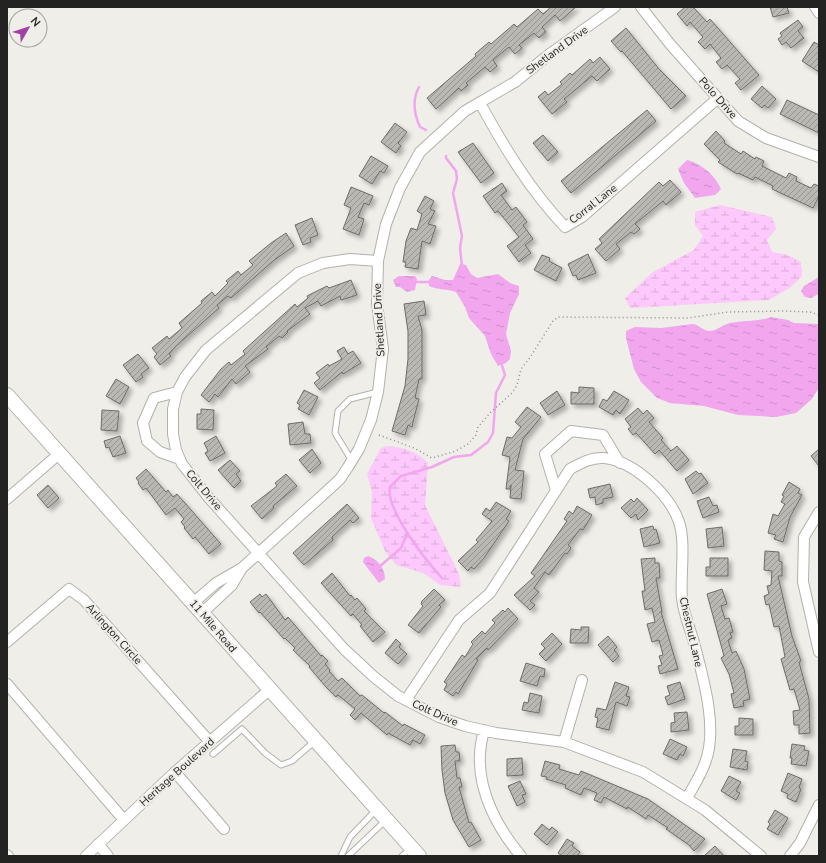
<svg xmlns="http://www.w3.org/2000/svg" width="826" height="863" font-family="'Nunito Sans',sans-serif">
	<defs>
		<pattern id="wetland-marsh" width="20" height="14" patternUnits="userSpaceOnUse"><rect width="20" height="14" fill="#fdc8fb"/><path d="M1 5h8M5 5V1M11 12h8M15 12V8" fill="none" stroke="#d9acd7"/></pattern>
		<pattern id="water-ripples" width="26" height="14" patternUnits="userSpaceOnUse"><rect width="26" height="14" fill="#f1a6ee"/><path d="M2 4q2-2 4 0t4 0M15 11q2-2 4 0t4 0" fill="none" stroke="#ce8fcc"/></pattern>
		<pattern id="building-hatch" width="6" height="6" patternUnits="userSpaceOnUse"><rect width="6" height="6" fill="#b9b8b3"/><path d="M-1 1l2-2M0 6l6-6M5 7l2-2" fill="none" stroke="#969591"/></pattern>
		<filter id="shadow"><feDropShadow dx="3.5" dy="3.5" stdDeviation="2" flood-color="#0004"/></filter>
	</defs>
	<rect width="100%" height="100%" fill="#efeee9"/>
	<!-- wetland -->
	<path fill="url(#wetland-marsh)" d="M720,205L772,217L776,229L767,240L772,252L788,255L801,262L802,276L791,287L769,300L630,308L625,298L653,272L694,250L703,236L695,225V212Z
		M387,446C403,447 416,451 428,463L425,505L459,574L461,587L440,585L423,573L396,565L385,551L371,518L372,492L367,474L381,448Z"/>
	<!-- water -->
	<path fill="url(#water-ripples)" d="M687,160C702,164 715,175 721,189L715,195L695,198L684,183L678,169Z
		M460,264L466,265L471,274L477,278L498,274L510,283L519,286V294L510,313L506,334L511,351L510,359L506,363L498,366L491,354L485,336L469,318L465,307L456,292C447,289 438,290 429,286V280L432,276L445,280H453Z
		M399,276H415L417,279L415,290L407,292L400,287H396L393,280Z
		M819,277V293L812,298L805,297L801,291L804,286Z
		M771,317L788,320L794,323L819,324V388L811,400L796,413L776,417L738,415L704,406L670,403L657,398L641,382L634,369L626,338V331L635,327L661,328L693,324C699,325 704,331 709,331C717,331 723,324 730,323C744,320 757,322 771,317Z
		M368,556C378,559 385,569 385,579L379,583L363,562L364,558Z"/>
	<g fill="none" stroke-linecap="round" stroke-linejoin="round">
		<!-- stream -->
		<path stroke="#f1a6ee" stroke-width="2.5" d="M419,87C412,100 414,114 420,127L426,130
			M446,156V158L456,171L457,179L453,193L462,236L460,248L462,266
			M415,282H430
			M379,567L401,548L407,534
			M442,578C427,562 385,509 390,487L401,476L432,467L454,457L471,455L488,442L493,433L496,393L505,375L501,362"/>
	</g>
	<!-- building -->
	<path fill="url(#building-hatch)" stroke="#6e6d69" filter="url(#shadow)" d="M551,7H576L560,21L555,15L542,27L546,32L539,38L534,33L519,45L522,48L515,54L509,47L493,60L497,66L490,72L485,67L466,83L468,85L461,91L459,88L436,109L427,98L476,56L475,54L489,42L491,44L514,24L517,27L538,9L543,14Z
		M685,7H693L707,22L710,19L759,75L741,90L735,83L740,79L727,65L722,69L716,62L721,58L710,44L705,49L698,42L703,37L690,22L687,26L677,14Z
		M770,7H787L789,13L773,17Z
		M798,20L803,27L798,31L804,38L791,48L786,42L782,45L778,39L782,36L780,33Z
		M626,28L659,69L686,96L671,109L622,51L621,52L611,41Z
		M814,42L819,45V72L802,61Z
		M600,57L610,69L597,81L592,76L564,99L567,102L552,114L538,97L545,91L548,95L562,84L560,82L570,73L572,75L590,59L593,63Z
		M762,86L776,99L768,108L764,105L762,108L751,99Z
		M787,100L819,115V133L780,114Z
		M647,110L656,121L571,193L561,181Z
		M395,123L407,132L398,143L401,146L396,153L381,142Z
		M716,131L725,141L724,143L741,154L743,151L755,159L756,157L764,161L762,166L786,178L789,173L797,177L796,181L811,188L814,184L819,186V196L813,208L772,189L773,186L755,177L753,180L738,173L737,174L718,162L720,160L704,144Z
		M543,135L558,152L548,161L533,143Z
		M473,143L494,173L481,183L458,152Z
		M371,156L388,166L384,173L380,171L372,184L359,176Z
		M670,180L681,192L666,205L663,201L635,224L640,229L634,234L631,232L616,244L620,249L606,261L595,249L602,243L599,239L659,182L663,186Z
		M502,183L507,191L501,195L512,210L516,207L527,222L523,225L533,239L525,245L531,253L519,262L507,246L519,237L498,211L495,213L483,196Z
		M351,187L373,196L369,205L364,203L358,217L364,219L359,235L343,229L351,208L344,205Z
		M425,196L434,201L430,209L435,211L428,224L436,226L430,244L422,241L418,269L405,267L406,262H403L406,241L411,228L417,230L422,214L417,211Z
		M312,218L318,235L310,238L311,242L303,245L295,225Z
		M286,233L294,246L273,261L231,298L228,296L217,305L219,308L176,346L169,354L171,356L160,365L154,357L157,354L152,348L167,336L169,339L182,328L179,323L202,303L201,301L212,292L215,296L228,283L226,281L238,271L241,275L253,265L249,261L271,243Z
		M588,254L596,273L578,280L576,275L573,276L568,264Z
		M542,255L550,258L549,261L562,268L556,281L534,270Z
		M351,280L357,295L341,300L340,296L321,306L318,301L305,308L310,314L287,331L288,332L282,338L279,336L266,347L268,349L245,366L250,372L236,384L232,379L218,397L215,394L209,402L201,395L221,369L229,362L231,365L245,354L243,351L295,304L297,307L308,298L307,296L327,286L329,288Z
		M424,301L426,315L418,316L422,330V379H419L415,398L419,399L414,418L412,427L408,425L405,435L392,431L405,386L408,359V331L404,304Z
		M344,347L348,354L353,351L361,363L343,374L342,372L320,390L314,383L320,378L316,373L328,364L329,366L342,359L337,351Z
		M138,354L149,368L141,374L143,377L136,382L123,365Z
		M116,379L129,387L120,404L106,396Z
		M579,387L594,388V404H571V392L579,393Z
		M304,390L318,397L309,415L298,409L300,405L297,403Z
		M557,391L565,405L548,415L540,403Z
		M614,391L629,400L620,414L616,410L613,415L599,407L603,399L607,401Z
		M527,407L541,417L523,439L515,470L524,471L521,499L510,498L511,485L510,489H506L510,457L502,455L507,437L512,438L521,427L515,422Z
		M638,408L643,414L647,410L654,418L649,422L663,438L661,440L671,451L677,446L689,460L677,471L659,450L655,454L636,433L633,435L628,429L631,427L625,419Z
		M201,409L214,410L213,430L197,429V414H201Z
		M102,410L119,411L117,431L101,430Z
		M303,422L305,434H310L311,443L290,445L288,424Z
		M120,436L126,453L113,457L109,447L106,448L104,441Z
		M216,436L225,453L210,461L205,453L208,451L204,443Z
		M312,449L321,463L310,473L299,460Z
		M819,449V466L811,456Z
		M230,460L240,471L236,474L241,481L234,488L218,470Z
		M146,469L166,492L168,490L173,497L177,494L221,544L209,554L195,537L193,539L184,528L185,527L181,522L184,519L175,508L166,515L146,488L143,490L138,483L139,482L136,478Z
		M696,471L699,474L701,473L708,483L693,494L685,479Z
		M286,474L297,486L273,506L274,508L262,519L251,506L277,486L275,483Z
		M789,482L800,489L798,493L802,495L790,517L783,542L774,539L776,535L768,533L773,514L778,516L785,504L781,502L784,496L782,495Z
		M610,484L613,497L603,499V503L596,505L595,497L590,498L588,489Z
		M48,485L59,498L48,508L37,495Z
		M709,497L713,506L717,505L719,512L703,518L697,501Z
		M637,498L648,510L638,520L636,514L631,518L621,508L631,499L634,502Z
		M496,502L511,511L506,519L509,521L484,558L474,569L471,567L468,571L458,561L478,542L476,540L492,521L482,514L486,508L490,511Z
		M347,504L359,518L353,523L350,520L332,537L333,540L304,565L293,553Z
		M577,506L592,515L583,530L580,529L568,545L571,548L567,554L565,553L549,575L545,572L534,588L539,592L530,601L535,605L530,610L514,595L535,576L531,573L567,521L564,519L569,511L573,514Z
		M653,526L654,530L656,529L660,543L644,547L640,529Z
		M722,527L724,546L708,548L706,529Z
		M765,551L779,552V561L782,562V576H778L792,636L801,661L799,662L809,699L810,733L799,734V725H794L793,711L800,710L794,689L790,690L781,659L785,657L779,626L774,627L769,604L766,605L764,596L769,594L767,586L771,585L772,571L764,570Z
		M655,558V563H659L660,578H656L662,612H661L678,669L660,674L658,666L662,665L659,656L663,655L659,640L652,642L647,624L655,622L652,608L645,610L642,591H645L641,559Z
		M710,558H728V576H706V567H710Z
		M332,573L350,596L351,595L355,600L357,598L366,609L364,611L385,632L373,642L360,626L362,625L353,614L351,616L321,583Z
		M434,589L445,600L439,605L441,607L419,633L408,625L423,606L421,604L422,601Z
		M722,589L727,604L721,606L725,619L729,618L733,632L730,633L732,638L728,640L732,653L736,651L744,669L750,699L743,701L744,706L734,708L731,694L734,693L729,674L721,658L724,656L707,594Z
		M260,594L262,597L266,594L285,620L288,617L321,656L322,655L328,661L325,664L330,670L329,671L338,681L342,678L360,696L362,695L384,713L385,712L403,726L404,724L425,735L420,744L413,740L410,745L388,733L387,735L361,713L355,720L350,715L355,709L338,695L336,697L326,687L309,667L310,666L293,650L295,648L285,638L284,639L260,612L259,613L250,602Z
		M508,608L518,619L488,650L487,648L476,659L478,660L458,694L456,692L453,696L444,690L447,684L444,682L462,655L465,657L473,644L471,642L482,631L485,634L495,623L492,620L503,610L505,612Z
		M581,627H589L588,643H570L571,629L581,630Z
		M552,633L562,644L546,661L539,654L545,648L541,644Z
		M608,636L617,647L614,650L619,656L613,662L598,645Z
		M396,639L401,644L399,647L407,654L398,664L385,653Z
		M526,663L545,669L544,677L540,676L537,686L520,681Z
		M615,682L629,687L626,696L630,697L627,706L616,702L609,730L596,727L598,718L595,717L597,708L606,710Z
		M680,682L685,699L668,705L665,697L670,695L667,686Z
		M530,693L542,696L539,713L522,710L524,702L528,703Z
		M687,712L689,730L671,732V723L675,722L674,713Z
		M739,718L753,719V735H735V726H739Z
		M670,739L687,747L683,756L680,754L677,760L663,754Z
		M792,744L805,746L804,750L809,751L806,766L791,764L792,758H790Z
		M455,745L456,752H459L460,761H455L457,778H460L462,787H459L469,823L471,822L481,840L469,847L453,820L445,793L442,770L441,746Z
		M733,749L747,751L745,761L748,762L747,770L730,767Z
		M522,758L523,775L507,776V759Z
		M545,761L560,765L559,769L579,775L581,771L648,799L705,839L694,851L689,845L666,829L668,828L648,815L646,819L628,807L627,809L604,797L601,803L594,800L597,793L584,788L581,795L565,788L566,785L546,779L547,777L541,776Z
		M788,773L802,779L799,788L801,789L796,802L787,798L788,794L781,791Z
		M729,776L741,782L736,791L740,793L736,800L721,791Z
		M520,781L526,794L522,795L525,802L517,806L508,786Z
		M775,810L788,818L778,835L767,829L770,824L768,822Z
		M542,824L549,830L552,827L558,832L547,845L534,834Z
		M567,839L574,843L572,846L580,852L577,856H562L558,853Z
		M715,846L724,856H704Z"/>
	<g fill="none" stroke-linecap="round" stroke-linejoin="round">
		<defs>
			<path id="lane" d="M352,461L335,433L338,411L350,399L378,392
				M213,754L242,729L265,753L281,765L292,761L315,741
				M341,856L350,837L376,810
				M348,856L386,820
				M402,856L411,848"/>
			<path id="street" d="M641,7L670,44L738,121L766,138L819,157
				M815,7L819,13
				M480,103C504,147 530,190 565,227L582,217L717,99
				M378,261L350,259L323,263L298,273L206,350L185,377L177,392L173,409V434L176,450L182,464L209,498L344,649L373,676L398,696L439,717L465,726L496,733L564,742L643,772L705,810L761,856
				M177,392L154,398L143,423L147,441L160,452L180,459
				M556,490L545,454L571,431L603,435L620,463
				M7,499L60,453
				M819,512L804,537L803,582L819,652
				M193,603L216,583L242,568L326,492L340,479L348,467L359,449L371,420L378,392L383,349L377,303L378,261L386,224L400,188L420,152L465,111L515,82L551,53L615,7
				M202,613L232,585L242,568
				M7,642L69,589L84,600L210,742
				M7,684L124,820
				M406,700L459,620L490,593L570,469C581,463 592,457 604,458C634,461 670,495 679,522C686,542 680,577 682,598C683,611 689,626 693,639C702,674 719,728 705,763C701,775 693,787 687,798
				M484,730C482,738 480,747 480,755C478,792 498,829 521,856
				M564,742L582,680
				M175,772L224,829
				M98,844L108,856
				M7,855L8,856
				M86,856L175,772L269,690
				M790,856L800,843L819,805"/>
			<path id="secondary" d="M7,395L419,856"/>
		</defs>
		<!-- lane casing -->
		<use href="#lane" stroke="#b2b1ac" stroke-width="7"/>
		<!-- street casing -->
		<use href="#street" stroke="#b2b1ac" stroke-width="12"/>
		<!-- secondary casing -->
		<use href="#secondary" stroke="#b2b1ac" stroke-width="16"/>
		<!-- path -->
		<path stroke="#8d8d89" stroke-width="1.5" stroke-dasharray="1 3" stroke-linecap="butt" d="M379,435L414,448L432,458L456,451L468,444L476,435L478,427L491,412L512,393L517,385L521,369L529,359L553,321L558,317L688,318L728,312L785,311L810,312L819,315"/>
		<!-- lane -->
		<use href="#lane" stroke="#fff" stroke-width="5"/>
		<!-- street -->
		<use href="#street" stroke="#fff" stroke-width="10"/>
		<!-- secondary -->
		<use href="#secondary" stroke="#fff" stroke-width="14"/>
	</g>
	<g text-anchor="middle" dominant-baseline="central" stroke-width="4" stroke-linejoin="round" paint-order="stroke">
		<!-- street labels -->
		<g font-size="11" fill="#232321" stroke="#efeee9">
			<text transform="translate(557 50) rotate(-36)">Shetland Drive</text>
			<text transform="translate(718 98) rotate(48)">Polo Drive</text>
			<text transform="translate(593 204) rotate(-38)">Corral Lane</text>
			<text transform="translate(379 320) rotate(-93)">Shetland Drive</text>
			<text transform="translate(204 490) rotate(50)">Colt Drive</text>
			<text transform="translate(213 626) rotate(49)">11 Mile Road</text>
			<text transform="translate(691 632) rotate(77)">Chestnut Lane</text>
			<text transform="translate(114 634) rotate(48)">Arlington Circle</text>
			<text transform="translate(435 713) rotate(24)">Colt Drive</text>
			<text transform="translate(177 772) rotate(-42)">Heritage Boulevard</text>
		</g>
	</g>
	<!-- border -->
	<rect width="826" height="863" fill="none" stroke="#232321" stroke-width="16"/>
	<!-- north arrow -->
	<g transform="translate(28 28) rotate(51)"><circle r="19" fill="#efeee9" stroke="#9d9d99"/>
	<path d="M0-3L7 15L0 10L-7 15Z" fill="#a43fa4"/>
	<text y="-6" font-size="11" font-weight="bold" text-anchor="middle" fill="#232321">N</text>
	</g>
</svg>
